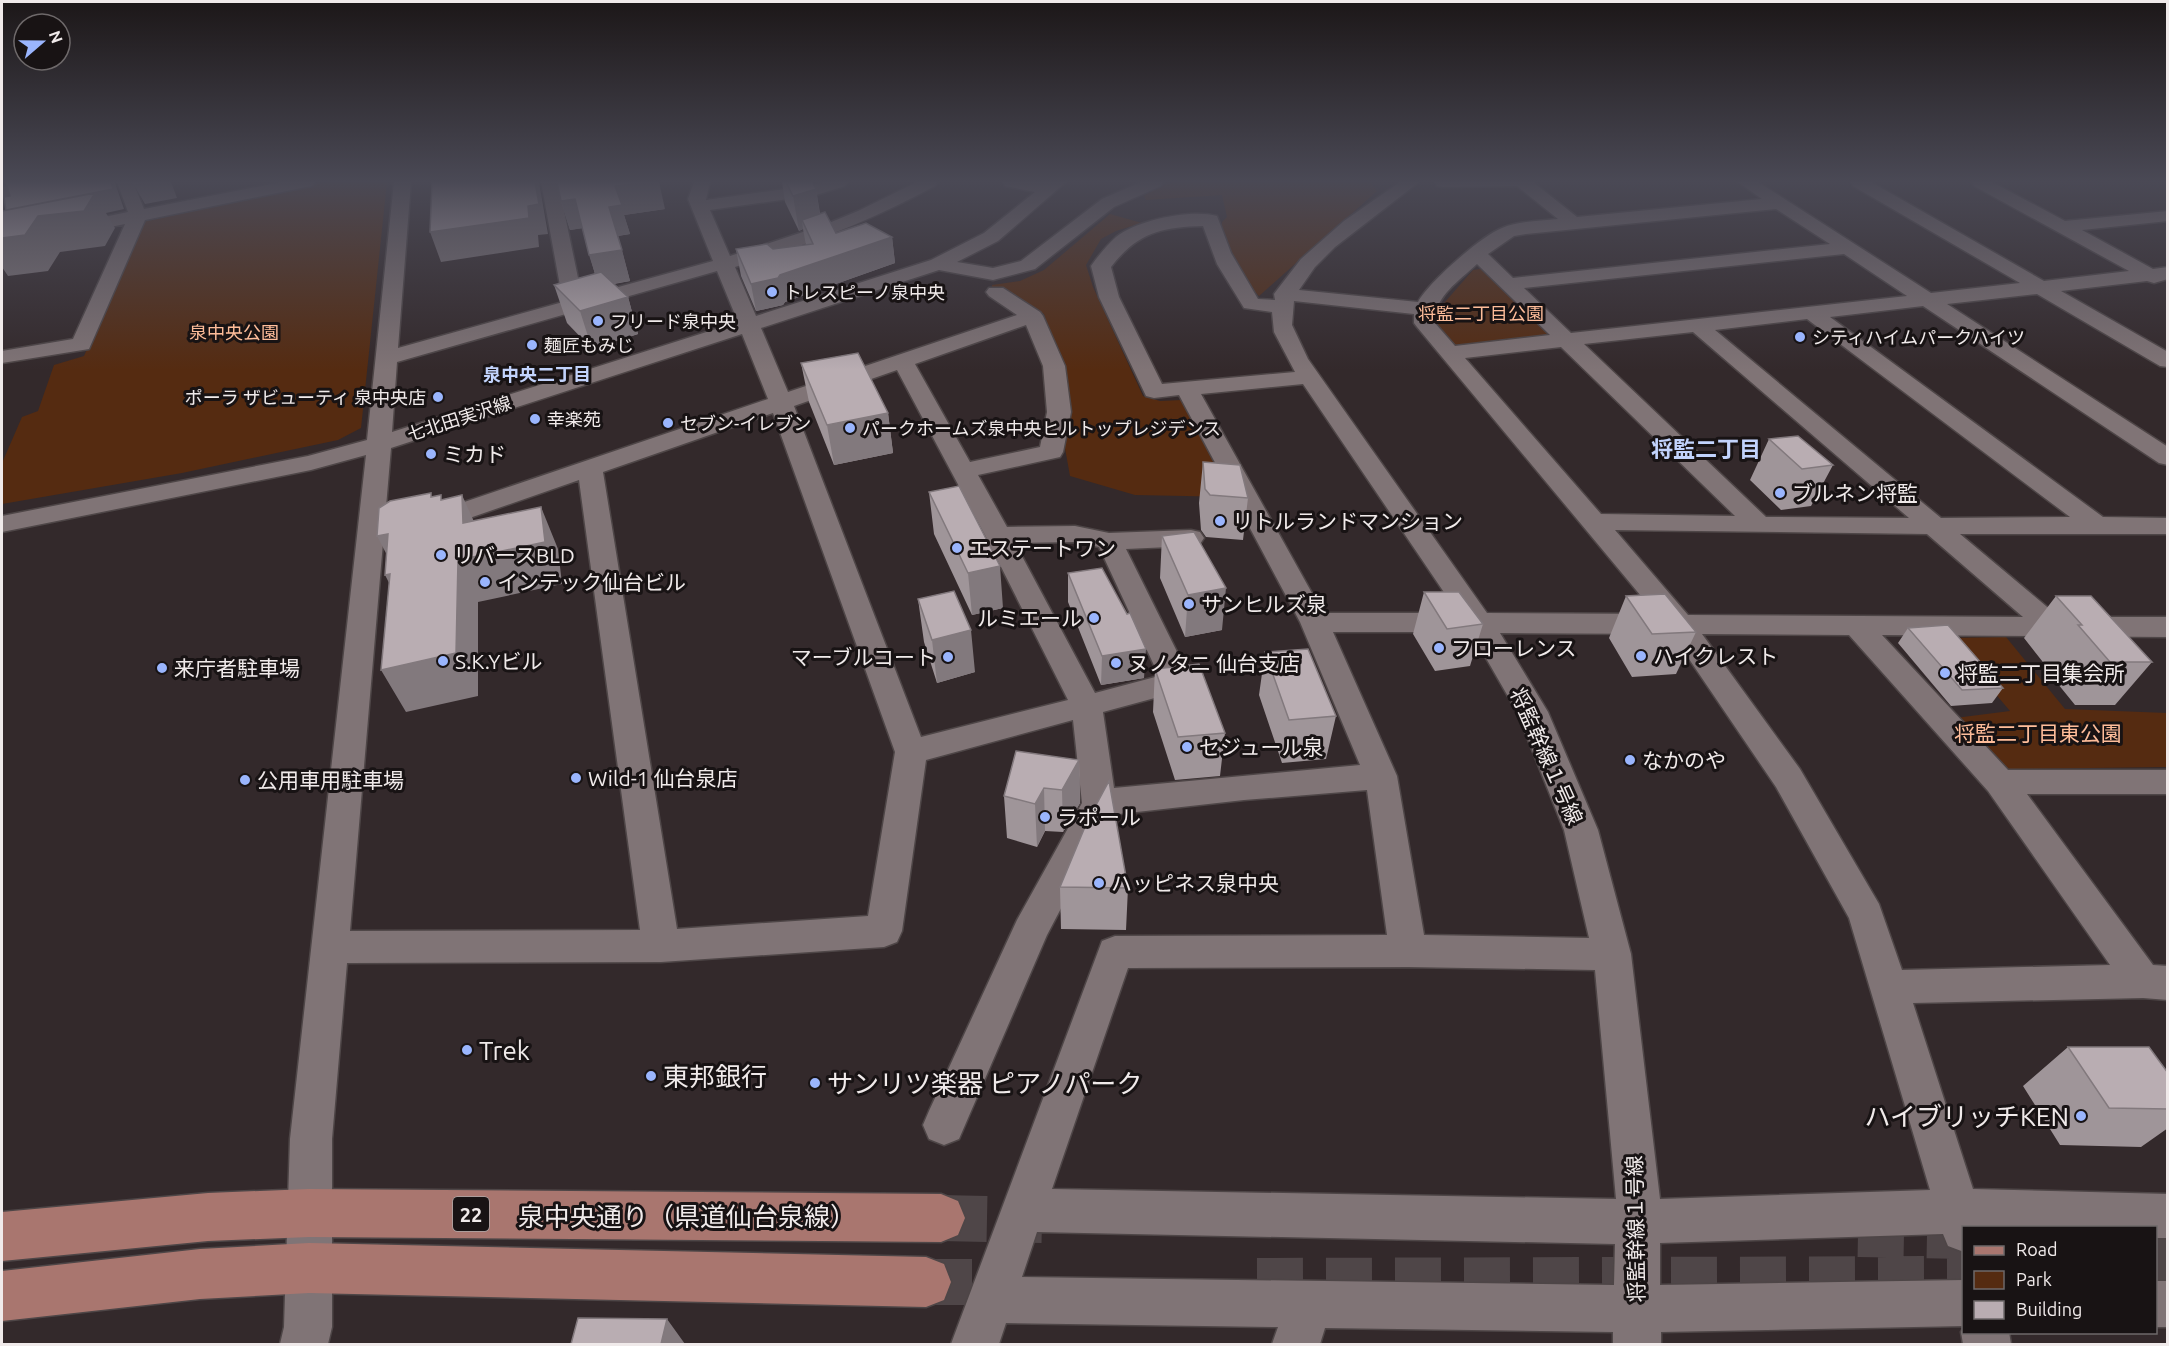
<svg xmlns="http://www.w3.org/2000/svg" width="2169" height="1346" font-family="Ubuntu,'Noto Sans JP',sans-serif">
	<rect width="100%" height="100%" fill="#33292b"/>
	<!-- green -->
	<path fill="#552b11" d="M328,182H387L361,428L338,440L182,473L2,504V463L22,417L38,411L54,365L84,356L143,222Z
		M1175,182H1370L1377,191L1259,296C1241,278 1221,249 1222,222L1227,217L1222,195L1146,200L1144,196L1157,187Z
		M1110,214L1142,223L1116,231L1101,239L1086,265L1093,287L1143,396L1160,401L1182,400L1235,497L1135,495L1070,476L1063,437V375L1044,314L992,288V285L1020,281L1044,270Z
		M1480,269L1488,272L1554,338L1461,349L1449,346L1431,318L1473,270Z
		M2006,637L2065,709L2167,713V767L2008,769L1994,761L1955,718L2010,711L1948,638Z"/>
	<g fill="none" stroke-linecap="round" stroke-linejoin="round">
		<!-- major-tunnel -->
		<path stroke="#4f4648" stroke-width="46" stroke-dasharray="46 23" stroke-linecap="butt" d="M941,1218L1042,1220
			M1858,1234L1964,1236
			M2156,1240H2168
			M2156,1278H2168
			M1257,1281L1964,1279
			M926,1282H1020"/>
		<defs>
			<path id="minor" d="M28,182H62L59,186L2,197V187Z
				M117,182H133L144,209L282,182H315L312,186L306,187L145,220L89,349L2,363V351L73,339L125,224L2,249V238L128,212Z
				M394,182H411L398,348L563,302L541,182H558L582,297L713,261L688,199L694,182H710L706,200L813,185L823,182H848L845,186L816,195L710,210L730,256L824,225L858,211L917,182H937L935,186C871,221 805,246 735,267L756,316L931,260L984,233L1035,192L1005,186L1003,182H1066L998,241L957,262L993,268L1021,261L1102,199L1141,182H1163L1161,186L1114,207L1035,269L993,280L939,270L761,328L788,392L1017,315L989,296L986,292L989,288H1003L1040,312L1043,316L1065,366L1071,412L1063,452L1060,457L978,475L1007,527L1075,526L1109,533L1191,530L1200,532L1204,538L1200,544L1191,546L1126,549L1192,682L1188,689L1103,712L1114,788L1360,765L1300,622L1179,395L1154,398L1146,396L1099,297L1091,266C1098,256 1107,245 1116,237C1138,220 1190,209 1217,216L1231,253L1258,299L1275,300L1274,294L1277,290L1301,259L1344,221L1400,182H1419L1335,247L1315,267L1299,290L1418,302C1428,283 1481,236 1502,228C1519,221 1540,221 1558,219L1517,186L1443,187L1437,186L1435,182H1533L1577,217L1762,199L1738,182H1758L1931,293L2020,283L1853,186L1851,182H1871L2044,281L2129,271L1974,186L1972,182H1992L2065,221L2168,211V221L2082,230L2153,269L2168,267V279L2154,283L2147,281L2061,291L2168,352V367L2160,366L2037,294L1947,304L2168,447V465L2159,463L1923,306L1830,317L2103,517L2168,518V534H1960L2059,617H2168V637L1882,635L2008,770H2168V794H2027L2153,965L2168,966V1000L2143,998L1913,1003L1973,1189L2168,1194V1238H2156V1228H1964V1252L1948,1246L1943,1234L1660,1243V1285L1964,1280V1326L1661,1332V1344H1613V1332L1325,1328L1320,1344H1272L1278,1327L1006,1323L999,1344H951L1102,941L1115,936L1387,935L1367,790L1244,800L1110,815L1047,935L959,1139L944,1145L929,1139L923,1125L929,1111L1017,920L1082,803L1073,720L926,760L902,931L897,942L884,947L661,962L347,963L332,1139V1327L328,1344H280L284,1327L290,1139L366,455L311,470L2,532V516L308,456L367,440ZM1776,209L1830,244L1513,278L1488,254L1514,236L1526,234ZM1203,226L1217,264L1244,308L1272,312L1274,332L1295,372L1162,384L1119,297L1111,267C1137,233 1161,227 1203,226ZM1844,254L1907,296L1571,333L1524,288ZM1477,264L1550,335L1455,346L1434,322C1436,295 1458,282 1477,264ZM717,271L738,322L392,432L397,362ZM1294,301L1414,314V323L1417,327L1656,614L1487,613L1308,359L1292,325ZM1807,319L2070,517L1941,518L1715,330ZM1026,325L1043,366L1047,412L1040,447L970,462L915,364ZM1693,332L1909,518L1766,517L1584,344ZM742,334L768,399L420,517L416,523L420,529L429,531L438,529L579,480L640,930L350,931L391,448ZM1561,347L1735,516L1601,514L1465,358ZM897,370L985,535L1068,700L921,737L794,406ZM1303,384L1458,613H1323L1201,394ZM773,413L895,752L868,916L677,929L603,472ZM1615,530L1927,534L2023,617L1688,615ZM1075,542L1099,547L1159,676L1095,693L1015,543ZM1333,632H1471L1517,712L1564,830L1589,938L1424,935L1397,776ZM1500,633L1672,634L1776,787L1849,918L1930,1190L1660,1199L1631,954L1598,830L1548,712ZM1702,634L1849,635L1988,791L2110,965L1902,970L1879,904L1800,769ZM1408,967L1595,970L1616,1199L1052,1189L1128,968ZM1037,1232L1615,1244L1614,1285L1022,1277Z
				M2156,1281H2168V1327H2156Z
				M1964,1327V1332H2009L2011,1344H1963L1961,1332Z"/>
			<path id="major" d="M309,1189L941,1194L958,1201L965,1218L958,1235L941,1242L309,1237L208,1241L2,1261V1212L208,1193Z
				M309,1243L926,1257L944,1264L951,1282L944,1300L926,1307L309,1293L200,1299L2,1321V1271L200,1249Z"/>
		</defs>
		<!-- minor casing -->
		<use href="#minor" stroke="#4e4647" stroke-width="3"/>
		<!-- major casing -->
		<use href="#major" stroke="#4e4647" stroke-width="3"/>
		<!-- minor -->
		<use href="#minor" fill="#807476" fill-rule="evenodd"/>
		<!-- major -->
		<use href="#major" fill="#a9766f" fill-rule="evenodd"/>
	</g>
	<!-- wall -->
	<path fill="#9f9599" d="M782,182H812L816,189L820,213L836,233L892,237L895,263L785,302L783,305L756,311L741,276L736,249H773L806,245L803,229L799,231L785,202Z
		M561,201L665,209L624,215L630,234L618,236L630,281L614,284L628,297L638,334L592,349L567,323L554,285L595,274L582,228L570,230Z
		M801,363L888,413L893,453L834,465L809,402Z
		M1769,439L1833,465L1811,506L1781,510L1750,480Z
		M1203,462L1248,498L1243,540L1206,537L1201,530L1199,503Z
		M929,492L1003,608L972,615L934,534Z
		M1162,536L1222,630L1185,637L1160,578Z
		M1068,573L1144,678L1101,685L1068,602Z
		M1424,592L1483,624L1470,666L1435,671L1413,634Z
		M1626,596L1696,632L1676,674L1632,677L1609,638Z
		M2056,596L2152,662L2115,705H2075L2045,668L2046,666L2024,638Z
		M918,599L975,672L937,683L924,642Z
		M1908,628L2003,688L1992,703L1951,706L1898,643Z
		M1265,652L1336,716L1326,759L1282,763L1259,695Z
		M1155,669L1225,733L1220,776L1175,780L1153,712Z
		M1079,760L1080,803L1063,832L1045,831L1037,847L1007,838L1004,796Z
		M1060,887L1128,888L1126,930L1061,929Z
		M2068,1047L2168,1073V1128L2141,1147L2060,1145L2023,1086Z"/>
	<!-- shaded-wall -->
	<path fill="#82797d" d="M111,182H116L115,183L124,209L106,213L115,228L105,246L60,252L48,271L8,276L2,267V238L6,212Z
		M148,182H171L177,198L145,204L134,185Z
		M535,182H539L548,234L538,235L539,247L441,262L430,232L528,206Z
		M645,182H659L665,209L624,215L630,234L617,236L609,207L615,186Z
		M816,189L821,224L802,220L803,229L799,231L793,196Z
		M575,199L584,228L570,230L561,201Z
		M892,237L895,263L785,302L783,305L756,311L751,284L780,275Z
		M622,250L630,281L599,286L589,255Z
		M628,297L638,334L592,349L580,311Z
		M888,413L893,453L834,465L827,425Z
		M462,495L481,537L541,507L558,549L562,584L478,602V696L406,712L381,670L458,560L463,523Z
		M388,534L399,578L377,536Z
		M1000,566L1003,608L972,615L968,573Z
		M390,574L407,618L385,575Z
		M1226,588L1222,630L1185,637L1188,595Z
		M971,630L975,672L937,683L932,640Z
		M1146,649L1144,678L1101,685L1102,656Z
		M1079,760L1080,803L1063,832L1062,790Z
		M1044,788L1045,831L1037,847L1035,804Z
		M667,1319L685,1344H661Z"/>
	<!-- building -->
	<path fill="#b9adb2" stroke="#82797d" stroke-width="1.5" d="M6,182H111L113,189L6,210L4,197L10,196Z
		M132,182H148L134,185Z
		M432,182H535L539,204L528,206L529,218L430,232Z
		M557,182H645L615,186L622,205L609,207L622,250L589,255L575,199L561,201Z
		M786,182H812L816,189L793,196Z
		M95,193L84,211L38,216L25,235L2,238V211Z
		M825,212L836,233L866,223L892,237L780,275L778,278L751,284L736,249L767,244L773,249L813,244L802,220Z
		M601,272L628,297L580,311L554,285Z
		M858,353L888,413L827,425L801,363Z
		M1798,436L1833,465L1802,469L1769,439Z
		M1203,462L1240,465L1248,498L1210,495L1205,489Z
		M959,486L1000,566L968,573L929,492Z
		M431,493V497L441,495V500L462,495L463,523L541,507L545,542L458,560L456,653L381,670L390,574L385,575L388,534L377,536L379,508L390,501Z
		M1194,532L1226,588L1188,595L1162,536Z
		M1102,568L1127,614L1130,613L1146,649L1102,656L1068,573Z
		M954,591L971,630L932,640L918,599Z
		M1424,592H1459L1483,624L1447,629Z
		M1665,594L1696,632L1652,634L1626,596Z
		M2056,596H2091L2152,662H2110L2078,625H2082Z
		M1948,625L2003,688L1962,690L1908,628Z
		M1308,649L1336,716L1289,720L1265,652Z
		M1199,664L1225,733L1178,737L1155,669Z
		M1016,751L1079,760L1062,790L1044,788L1035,804L1004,796Z
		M1109,781L1128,888L1060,887L1087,822Z
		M2068,1047H2149L2168,1073V1109L2109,1108Z
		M578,1318L667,1319L661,1344H571Z"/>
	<!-- sky -->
	<linearGradient id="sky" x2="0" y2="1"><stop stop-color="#1c1718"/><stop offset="0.49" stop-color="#4a4955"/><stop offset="1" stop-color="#4a4955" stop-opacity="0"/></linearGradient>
	<rect width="2169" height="370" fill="url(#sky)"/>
	<!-- markers -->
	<g fill="#9ab5fd" stroke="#181314" stroke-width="2">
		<circle cx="772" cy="292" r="6"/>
		<circle cx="598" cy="321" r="6"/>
		<circle cx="1800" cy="337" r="6"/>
		<circle cx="532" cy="345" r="6"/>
		<circle cx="438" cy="397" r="6"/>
		<circle cx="535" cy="419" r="6"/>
		<circle cx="668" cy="423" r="6"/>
		<circle cx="850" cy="428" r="6"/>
		<circle cx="431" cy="454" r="6"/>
		<circle cx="1780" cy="493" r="6"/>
		<circle cx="1220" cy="521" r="6"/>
		<circle cx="957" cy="548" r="6"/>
		<circle cx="441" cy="555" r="6"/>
		<circle cx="485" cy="582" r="6"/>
		<circle cx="1189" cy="604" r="6"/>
		<circle cx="1094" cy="618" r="6"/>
		<circle cx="1439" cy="648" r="6"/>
		<circle cx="1641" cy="656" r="6"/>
		<circle cx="948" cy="657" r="6"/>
		<circle cx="443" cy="661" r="6"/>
		<circle cx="1116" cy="663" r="6"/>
		<circle cx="162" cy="668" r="6"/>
		<circle cx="1945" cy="673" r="6"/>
		<circle cx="1187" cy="747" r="6"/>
		<circle cx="1630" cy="760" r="6"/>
		<circle cx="576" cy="778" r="6"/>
		<circle cx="245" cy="780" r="6"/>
		<circle cx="1045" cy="817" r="6"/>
		<circle cx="1099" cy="883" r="6"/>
		<circle cx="467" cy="1050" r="6"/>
		<circle cx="651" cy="1076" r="6"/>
		<circle cx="815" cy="1083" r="6"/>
		<circle cx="2081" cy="1116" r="6"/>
	</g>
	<g text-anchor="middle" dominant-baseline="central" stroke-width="6" stroke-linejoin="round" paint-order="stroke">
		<!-- far-poi labels -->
		<g font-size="18" fill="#f0eaea" stroke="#181314" text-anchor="start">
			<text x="784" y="292">トレスピーノ泉中央</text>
			<text x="610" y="321">フリード泉中央</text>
			<text x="1812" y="337">シティハイムパークハイツ</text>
			<text x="544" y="345">麺匠もみじ</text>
			<text x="426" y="397" text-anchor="end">ポーラ ザビューティ 泉中央店</text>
			<text x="547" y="419">幸楽苑</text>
			<text x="680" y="423">セブン-イレブン</text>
			<text x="862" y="428">パークホームズ泉中央ヒルトップレジデンス</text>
		</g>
		<!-- far-park labels -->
		<g font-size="18" fill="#febd9a" stroke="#181314">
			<text x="1481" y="313">将監二丁目公園</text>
			<text x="234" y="332">泉中央公園</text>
		</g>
		<!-- far-neighbourhood labels -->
		<g font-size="18" font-weight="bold" fill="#c2d3fc" stroke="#181314">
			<text x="537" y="374">泉中央二丁目</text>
		</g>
		<!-- far-street labels -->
		<g font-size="18" fill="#f0eaea" stroke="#181314">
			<text transform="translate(459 418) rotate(-18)">七北田実沢線</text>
		</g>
		<!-- shield labels -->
		<rect fill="#181314" stroke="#afaaaa" stroke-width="1.5" x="453" y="1197" width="36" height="34" rx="4.5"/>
		<g font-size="20" font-weight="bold" fill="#f0eaea">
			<text x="471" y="1214">22</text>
		</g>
		<!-- poi labels -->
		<g font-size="21" fill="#f0eaea" stroke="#181314" text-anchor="start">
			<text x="443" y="454">ミカド</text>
			<text x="1792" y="493">ブルネン将監</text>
			<text x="1232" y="521">リトルランドマンション</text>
			<text x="969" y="548">エステートワン</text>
			<text x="453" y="555">リバースBLD</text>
			<text x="497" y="582">インテック仙台ビル</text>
			<text x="1201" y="604">サンヒルズ泉</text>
			<text x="1082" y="618" text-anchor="end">ルミエール</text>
			<text x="1451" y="648">フローレンス</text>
			<text x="1653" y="656">ハイクレスト</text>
			<text x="936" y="657" text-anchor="end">マーブルコート</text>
			<text x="455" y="661">S.K.Yビル</text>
			<text x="1128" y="663">ヌノタニ 仙台支店</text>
			<text x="174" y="668">来庁者駐車場</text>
			<text x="1957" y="673">将監二丁目集会所</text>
			<text x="1199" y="747">セジュール泉</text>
			<text x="1642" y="760">なかのや</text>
			<text x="588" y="778">Wild-1 仙台泉店</text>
			<text x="257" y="780">公用車用駐車場</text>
			<text x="1057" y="817">ラポール</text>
			<text x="1111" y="883">ハッピネス泉中央</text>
		</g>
		<!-- park labels -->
		<g font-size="21" fill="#febd9a" stroke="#181314">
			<text x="2038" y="733">将監二丁目東公園</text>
		</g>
		<!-- street labels -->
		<g font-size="21" fill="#f0eaea" stroke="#181314">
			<text transform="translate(1547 756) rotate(66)">将監幹線１号線</text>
			<text transform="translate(1635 1229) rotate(-91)">将監幹線１号線</text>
		</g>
		<!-- neighbourhood labels -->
		<g font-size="22" font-weight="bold" fill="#c2d3fc" stroke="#181314">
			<text x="1706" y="448">将監二丁目</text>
		</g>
		<!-- near-poi labels -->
		<g font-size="26" fill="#f0eaea" stroke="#181314" text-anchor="start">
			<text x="479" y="1050">Trek</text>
			<text x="663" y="1076">東邦銀行</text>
			<text x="827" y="1083">サンリツ楽器 ピアノパーク</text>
			<text x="2069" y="1116" text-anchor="end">ハイブリッチKEN</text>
		</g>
		<!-- near-street labels -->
		<g font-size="26" fill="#f0eaea" stroke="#181314">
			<text x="687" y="1216">泉中央通り（県道仙台泉線）</text>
		</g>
	</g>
	<!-- border -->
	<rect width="2169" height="1346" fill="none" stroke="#f0eaea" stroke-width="6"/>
	<!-- legend -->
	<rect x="1962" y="1226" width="195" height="108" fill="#181314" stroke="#6e696a" stroke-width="1.5"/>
	<rect x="1974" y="1246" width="30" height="9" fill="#a9766f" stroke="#6e696a" stroke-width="1.5"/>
	<text x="2016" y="1256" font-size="18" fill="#f0eaea">Road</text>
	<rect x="1974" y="1271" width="30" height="18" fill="#552b11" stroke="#6e696a" stroke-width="1.5"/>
	<text x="2016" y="1286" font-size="18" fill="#f0eaea">Park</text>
	<rect x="1974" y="1301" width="30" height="18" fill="#b9adb2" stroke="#6e696a" stroke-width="1.5"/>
	<text x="2016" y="1316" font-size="18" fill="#f0eaea">Building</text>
	<!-- north arrow -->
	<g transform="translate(42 42) rotate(70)"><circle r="28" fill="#181314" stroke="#6e696a" stroke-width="1.5"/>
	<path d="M0-4.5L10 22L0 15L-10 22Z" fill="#9ab5fd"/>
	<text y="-9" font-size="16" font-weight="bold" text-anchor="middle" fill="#f0eaea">N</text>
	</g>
</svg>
